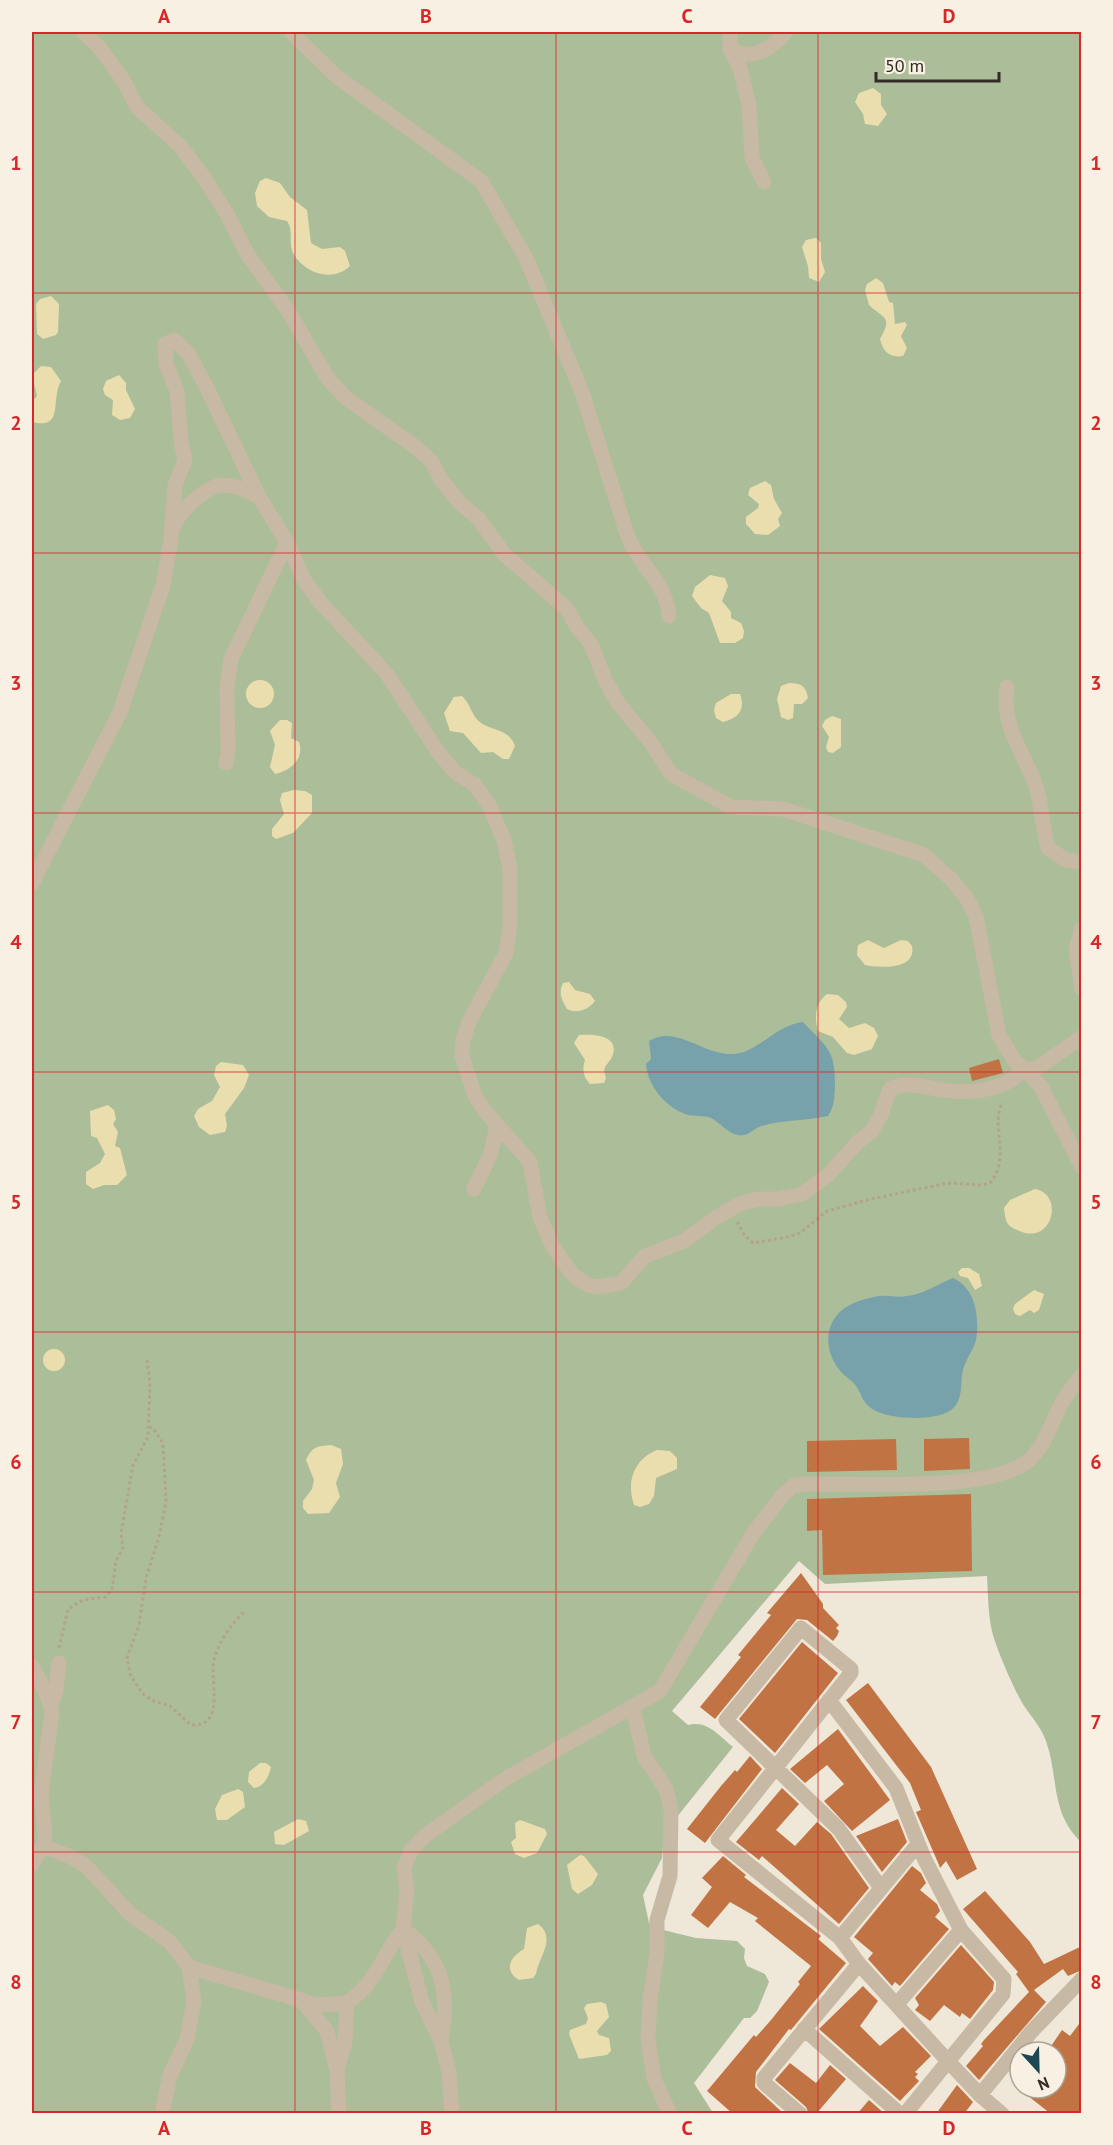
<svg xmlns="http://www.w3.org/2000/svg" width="1113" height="2145" font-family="'PT Sans',sans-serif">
	<rect width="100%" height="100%" fill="#efe7d8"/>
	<!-- green -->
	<path fill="#acbd99" d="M32,32H1081V1842C1050,1812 1059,1778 1046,1741C1040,1724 1028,1714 1020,1699C1012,1684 993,1642 991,1626C988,1610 988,1593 987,1576L825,1584L799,1561L672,1711L688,1725C708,1720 719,1736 733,1747L664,1833L662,1858L643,1895L649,1923L655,1928L696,1938L737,1941L745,1949L744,1958L747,1966L765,1974L769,1982L757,2011L750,2018H744L694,2083L713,2113H32Z"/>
	<!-- sand -->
	<path fill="#eadeaf" d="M873,88L881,94V105L887,114L878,126L865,124L863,114L855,102L859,93Z
		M266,178L280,183L290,197L307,210L311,243L322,249L340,247L345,251L350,266C332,283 304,273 293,253C288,243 294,231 287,221L269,217L257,206L255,193L260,181Z
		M816,238L821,243V259L825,272L819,282L809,278L808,266L802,247L806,240Z
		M876,278L883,283L889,302L893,303L895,324L905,322L907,325L901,336L907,348L903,356C890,358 883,352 880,339C893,316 884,319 869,305L865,290L867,284Z
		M51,296L59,304L58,332L56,335L43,339L37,334L36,304L40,299Z
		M41,366L51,367L61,381C50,400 65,430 32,422V402L37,396L32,375Z
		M119,375L126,383V390L135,409L130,418L120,420L112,415L113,400L105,395L103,389L106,381Z
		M765,481L771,485L774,499L782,513L778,519L780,526L768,535L755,534L746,524V517L758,508L759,504L748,495L750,488Z
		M710,575L725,578L728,586L722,601L731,612V618L741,623L744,631L743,638L735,643H720L709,613L701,608L692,596L695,587Z
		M246 694a14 14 0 1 1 28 0a14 14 0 1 1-28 0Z
		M789,683C801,683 806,686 808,698L802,704H794L793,718L788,720L781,717L777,699L781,686Z
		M731,694H740C746,710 738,718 723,722L716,718L714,710L716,703Z
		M462,696C471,704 471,716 481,723C494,732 508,728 515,746L509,759H503L493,752L481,753L463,733L450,731L444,713L454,697Z
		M832,716L841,719V747L833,753L828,752L826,747L829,737L822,726L825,720Z
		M280,720H287L292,723L291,738L299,742C305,759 290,771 275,774L270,767L275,745L270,731Z
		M294,790L305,791L312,795V813L293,833L276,839L272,836V829L284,814L280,800L282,793Z
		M868,940L884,948L901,940L908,941L912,946C917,970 880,968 865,965L857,955L858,945Z
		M569,982L575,990L590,994L595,1001C588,1010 577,1014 567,1009C562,1000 558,993 563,983Z
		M827,994L838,995L846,1002L847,1007L839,1019L849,1028L865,1023L874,1028L878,1036L872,1049L854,1055L847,1053L833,1037L818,1031C814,1017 815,1003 827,994Z
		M579,1035C590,1034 619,1034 613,1054C612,1060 605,1064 604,1071L606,1078L604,1083L590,1084C583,1076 582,1070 585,1060L574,1043Z
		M221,1062L243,1065L249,1075L244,1088L225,1114L227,1126L225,1132L210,1135L199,1127L194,1116L198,1109L212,1101L220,1087L214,1075L216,1066Z
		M108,1105L114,1110L116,1119L113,1124L118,1132L115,1146L120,1148L127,1175L117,1185H104L93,1189L86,1184V1172L100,1163L105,1154L97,1138L91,1136L90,1111Z
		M1035,1189C1064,1194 1053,1243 1022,1232C1007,1226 1006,1225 1004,1208L1010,1200Z
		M962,1268H969L979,1274L982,1286L975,1290L968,1278L960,1276L958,1272Z
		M1034,1290L1044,1294L1039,1310L1034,1313L1030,1310L1020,1316L1015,1314L1013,1309L1015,1304Z
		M43 1360a11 11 0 1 1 22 0a11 11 0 1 1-22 0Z
		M331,1445L341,1449L343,1464L336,1483L340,1497L329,1513L308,1514L303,1508V1501L312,1489L314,1480L306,1460C312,1447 317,1446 331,1445Z
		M657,1450L670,1451L677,1458V1469L656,1478L654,1496L649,1504L640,1507L634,1505C626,1482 634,1459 657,1450Z
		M260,1763H266L271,1767C269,1776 264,1787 254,1788L248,1782L249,1772Z
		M238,1789L243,1792L245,1807L227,1820H217L215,1809L222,1795Z
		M298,1819L306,1821L309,1831L284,1845L275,1844L274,1832Z
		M520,1820L545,1829L547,1834L537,1853L524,1858L515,1854L511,1842L516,1838L515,1823Z
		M580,1855L584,1856L598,1874L592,1885L578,1894L572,1889L567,1865Z
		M538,1924C557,1938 539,1956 536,1974L533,1978L519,1980C503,1970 510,1957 524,1949L527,1928Z
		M601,2002L606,2004L609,2017L597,2031L599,2035L609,2038L611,2051L607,2055L579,2059L569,2034L570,2030L586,2024L588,2018L584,2008L587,2004Z"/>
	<!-- water -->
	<path fill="#78a2ab" d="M803,1022C827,1048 835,1048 835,1085C834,1099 835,1105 828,1116C806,1121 777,1120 759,1127C752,1130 747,1137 738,1135C729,1134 719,1122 711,1118C704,1115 695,1117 688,1115C666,1108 648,1087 646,1064L651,1059L649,1041C676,1024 702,1055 733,1054C758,1053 775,1025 803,1022Z
		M953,1278C974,1288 978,1310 977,1332C977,1347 967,1355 963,1370C960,1382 963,1394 956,1405C944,1423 891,1420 874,1410C862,1403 863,1396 856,1386C853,1381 847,1378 843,1374C825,1355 822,1327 842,1310C850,1303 869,1297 880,1296C889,1295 898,1298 907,1296C924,1294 938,1284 953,1278Z"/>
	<!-- building -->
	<path fill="#c17344" d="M999,1059L1003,1073L972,1081L969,1068Z
		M969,1438L970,1469L924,1471V1439Z
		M896,1439L897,1470L807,1472V1441Z
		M971,1494L972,1571L823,1575L822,1530L807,1531V1499Z
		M801,1573L823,1604V1608L839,1625L836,1628L839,1631L837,1636L833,1641L807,1620L797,1619L715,1719L700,1707L741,1657L738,1655L771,1615L767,1613Z
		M802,1642L838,1673L775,1753L739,1719Z
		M868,1683L931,1767L977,1869L957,1880L946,1861L940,1868L939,1865L916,1812L921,1810L910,1783L846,1700Z
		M838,1729L890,1800L852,1831L824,1801L844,1784L827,1765L805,1783L790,1769Z
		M750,1756L762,1769L705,1843L687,1829L721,1786L735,1770L737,1772Z
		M782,1788L799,1804L776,1830L795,1846L817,1822L831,1834L869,1888L839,1924L762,1856L759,1860L736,1842Z
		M898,1819L907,1842L882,1872L856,1836Z
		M723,1856L746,1875L744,1877L821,1936L818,1939L846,1963L791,2030L789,2029L756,2072L755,2087L784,2114H733L707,2091L754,2035L756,2037L771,2020L800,1984L798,1982L811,1966L755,1921L758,1918L730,1902L708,1928L691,1915L712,1887L702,1878Z
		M912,1866L921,1873L926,1883L920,1890L937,1904L940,1911L935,1917L949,1929L900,1986L895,1982L892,1986L868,1959L873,1953L854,1937Z
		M985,1891L1030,1942L1044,1964L1082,1946V1970L1068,1976L1063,1969L1034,1990L1046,2002L979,2080L966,2066L983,2046L981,2044L984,2040L1029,1992L1016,1974L1018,1972L963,1909Z
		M961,1945L994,1982L993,1990L970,2019L962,2013L960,2017L944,2005L930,2021L915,2010L919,2005L915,1998Z
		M863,1986L878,2001L860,2026L880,2046L903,2027L931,2056L915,2072L918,2074L915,2077L919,2081L900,2101L819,2029Z
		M1082,2020V2114H1051L1018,2088H1056V2052H1047L1062,2030L1070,2036Z
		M790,2063L816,2083L830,2065L846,2079L816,2114H809L806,2107L775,2080Z
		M957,2085L973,2102L964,2114H936Z
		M869,2100L885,2114H857Z"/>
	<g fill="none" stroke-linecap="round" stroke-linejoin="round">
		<!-- path -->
		<path stroke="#b2a38f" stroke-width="3" stroke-dasharray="3 3" stroke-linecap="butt" d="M737,1222L745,1236L753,1243L788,1237L800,1233L827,1211L871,1199L948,1183L983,1185L991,1182C1012,1153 989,1126 1003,1102
			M149,1427L153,1428L163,1443L166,1502L159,1537L146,1578L139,1625L127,1658L130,1674L142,1693L151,1700L170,1706L191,1725C227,1726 209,1682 214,1660C218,1643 231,1624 244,1612
			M59,1648L68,1609L83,1600L105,1597L112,1590L116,1561L123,1548L121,1534L133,1465L148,1437L150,1383L147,1360"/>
		<!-- minor -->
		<path stroke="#c7b9a4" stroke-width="15" d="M83,32L99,47L123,80L137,107L181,147L205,179L228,216L248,255L289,312L328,379L346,398L417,448L432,462L441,480L460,503L478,518L505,555L567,609L577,627L591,644L605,680L618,703L649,740L671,774L731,807L783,809L924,855L952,880L966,897L976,916L999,1035L1016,1063L1025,1069H1036L1082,1037
			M291,32L336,76L481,181L526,258L583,395L628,537C641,569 665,579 669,616
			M730,32V49L740,68L749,105L752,158L764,182
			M730,49C752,62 771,49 786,32
			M174,527C177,513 207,485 223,485C237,485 247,491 259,497
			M1007,687C1001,733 1027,753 1038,793C1042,811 1043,831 1048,848L1066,860L1082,862
			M226,763L228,753L227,687L231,659L287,542
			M32,883L120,712L163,585L171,539L175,485L185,460L181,441L177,391L166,364L165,344L174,340L188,353L206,386L259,497L287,542L304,580L321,603L387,674L438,752L455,772L475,785L489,805L504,840L510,868V927L506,953L469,1022L463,1040L462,1056L475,1096L485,1111L530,1162L540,1218L553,1247L573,1275L588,1285L598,1287L621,1283L645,1256L684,1241L717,1217L740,1204L757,1199H778L802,1194L828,1175L859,1141L871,1132L880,1117L890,1089C905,1082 915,1085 931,1088C962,1095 1002,1093 1025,1069L1041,1087L1082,1167
			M1082,928L1076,950L1082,989
			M474,1189L491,1153L497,1125
			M32,1666L48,1697L52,1713L41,1793L45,1835L43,1846L32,1864
			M829,1700L896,1788L924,1858L961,1930L1004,1979L1003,1994L905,2114
			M51,1705L56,1691L59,1663
			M633,1708L644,1756L666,1789L671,1809L670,1876L657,1920V1953L650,2000L648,2039L654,2079L670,2114
			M43,1846L71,1857L87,1867L130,1914L169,1941L189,1967L194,2001L187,2039L170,2075L162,2114
			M881,1888L838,1828L726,1720L801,1628L851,1669V1673L718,1840L840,1938L859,1964L947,2060L980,2095L1002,2114
			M840,1938L918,1844
			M189,1967L301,2000L327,2031L337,2070L339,2114
			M301,2000L315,2005L347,2003
			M897,2004L961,1930
			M804,2029L900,2114
			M337,2070L345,2042L347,2003C379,1980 380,1958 403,1929C444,1958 450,1994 441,2041
			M980,2095L1031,2032L1082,1979
			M452,2114L449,2072L441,2041L422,2002L403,1929L407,1891L404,1868L411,1850L426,1835L505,1779L660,1691L754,1532L783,1495L793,1486L805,1484C857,1483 991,1493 1029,1460C1047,1444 1051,1421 1063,1401C1068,1392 1075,1384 1082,1375
			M800,2114L764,2083V2078L859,1964"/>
	</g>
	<!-- grid -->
	<path fill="none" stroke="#d62828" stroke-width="1.5" stroke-opacity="0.55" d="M295,32V2114M556,32V2114M818,32V2114M32,293H1082M32,553H1082M32,813H1082M32,1072H1082M32,1332H1082M32,1592H1082M32,1852H1082"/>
	<!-- border -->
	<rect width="1113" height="2145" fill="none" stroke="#f8f1e3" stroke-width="66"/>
	<!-- north arrow -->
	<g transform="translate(1038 2070) rotate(158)"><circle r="28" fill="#f8f1e3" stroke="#a9a297" stroke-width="1.5"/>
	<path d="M0-4.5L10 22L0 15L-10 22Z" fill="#1d4752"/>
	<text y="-9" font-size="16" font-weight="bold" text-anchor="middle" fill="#322b26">N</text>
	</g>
	<!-- scale -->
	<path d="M876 72v9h123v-9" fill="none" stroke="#322b26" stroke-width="3"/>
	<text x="885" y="72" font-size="18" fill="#322b26" stroke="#f8f1e3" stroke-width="4.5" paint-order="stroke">50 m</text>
	<rect x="33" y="33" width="1047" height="2079" fill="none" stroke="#d62828" stroke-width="2"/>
	<g font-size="20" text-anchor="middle" font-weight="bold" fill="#d62828">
		<text x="164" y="23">A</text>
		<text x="426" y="23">B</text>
		<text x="687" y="23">C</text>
		<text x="949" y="23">D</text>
		<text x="16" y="170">1</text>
		<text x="1096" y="170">1</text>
		<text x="16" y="430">2</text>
		<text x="1096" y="430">2</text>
		<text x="16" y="690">3</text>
		<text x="1096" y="690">3</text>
		<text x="16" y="949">4</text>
		<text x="1096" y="949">4</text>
		<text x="16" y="1209">5</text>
		<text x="1096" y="1209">5</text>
		<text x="16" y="1469">6</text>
		<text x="1096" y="1469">6</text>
		<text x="16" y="1729">7</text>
		<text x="1096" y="1729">7</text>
		<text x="16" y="1989">8</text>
		<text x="1096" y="1989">8</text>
		<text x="164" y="2135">A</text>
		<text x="426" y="2135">B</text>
		<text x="687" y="2135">C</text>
		<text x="949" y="2135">D</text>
	</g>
</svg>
